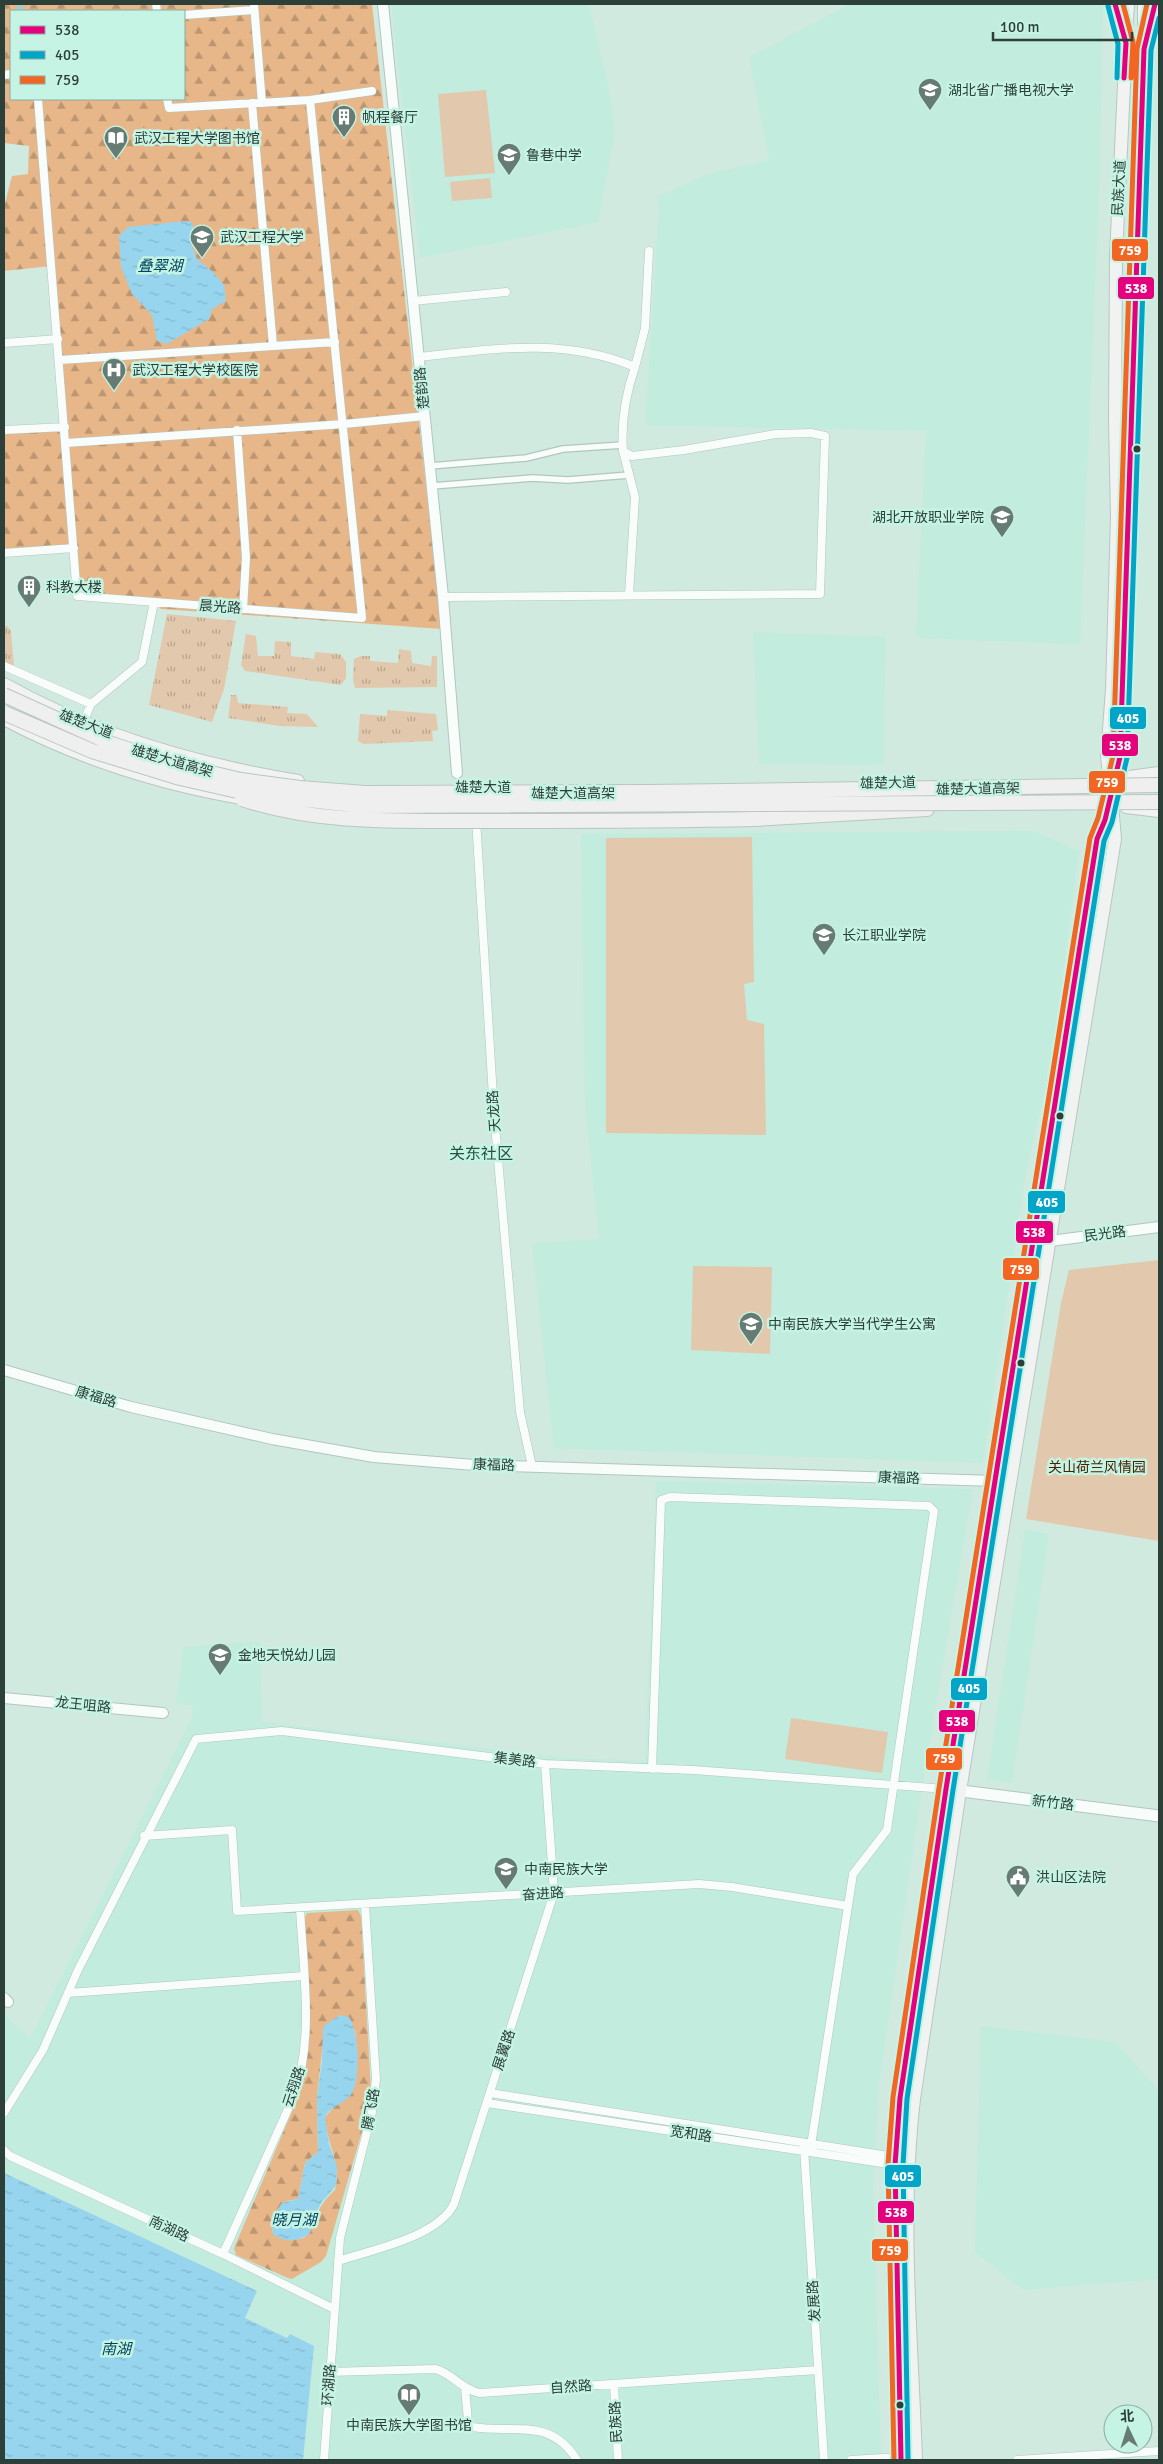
<svg xmlns="http://www.w3.org/2000/svg" width="1163" height="2464" font-family="Signika,'Noto Sans SC',sans-serif">
	<defs>
		<pattern id="grass-tufts" width="24" height="20" patternUnits="userSpaceOnUse" patternTransform="scale(1.25)"><rect width="24" height="20" fill="#e2c8ac"/><path d="M3 7l-1-3M5 7V3M7 7l1-3M15 17l-1-3M17 17v-4M19 17l1-3" fill="none" stroke="#b8a48d"/></pattern>
		<pattern id="forest-firs" width="22" height="20" patternUnits="userSpaceOnUse" patternTransform="scale(1.25)"><rect width="22" height="20" fill="#e8b789"/><path d="M5 1l3.5 6h-7zM16 11l3.5 6h-7z" fill="#bc9671"/></pattern>
		<pattern id="water-ripples" width="26" height="14" patternUnits="userSpaceOnUse" patternTransform="scale(1.25)"><rect width="26" height="14" fill="#97d4ed"/><path d="M2 4q2-2 4 0t4 0M15 11q2-2 4 0t4 0" fill="none" stroke="#82b7cc"/></pattern>
	</defs>
	<rect width="100%" height="100%" fill="#d0eae0"/>
	<!-- built -->
	<path fill="#c2ecdd" d="M391,4H589L608,85L615,131L598,222L420,258Z
		M850,4H1103L1100,168L1080,644L916,638L926,431L645,425L659,209L657,197L709,174L769,160L749,57Z
		M753,632L886,637L883,765L759,764Z
		M1033,831L1079,851L1051,1064L1026,1171L983,1463L554,1448L532,1243L599,1239L585,1102L581,834Z
		M656,1481L973,1489L925,1768L879,2084L873,2187L881,2460H303L314,2346L289,2335L288,2338L245,2318L257,2291L4,2173V2014L30,2039L192,1718L193,1705L176,1704L184,1647L260,1641L262,1722L567,1758L645,1761Z
		M1025,1530L1049,1534L1012,1783L987,1780Z
		M981,2026L1116,2042L1159,2091V2279L1023,2290L975,2252Z"/>
	<!-- grass -->
	<path fill="url(#grass-tufts)" d="M167,614L236,621L224,689L212,722L149,705Z
		M4,626H7L11,631L14,667L4,661Z
		M246,634L256,636L258,656H274L275,641L291,642V656L314,659L315,652L340,654L346,662V678L341,685L245,671L241,665Z
		M399,649L411,651L412,663L431,666L432,656H437V687L355,688L353,679L354,659L361,656H370V661L398,663Z
		M231,695H237L238,703L288,707L287,713L307,714L318,727L280,726L228,718Z
		M387,710L436,714L438,730L432,731L433,741L363,744L358,741L360,714L387,716Z"/>
	<!-- forest -->
	<path fill="url(#forest-firs)" fill-rule="evenodd" d="M4,4H372L442,629L161,609L154,602L77,596L74,548L4,553V430L65,427L51,266L4,271V207L12,176L28,174L29,146L4,143ZM11,11H184V99H11Z
		M358,1910L361,1916L371,2091L367,2114L326,2256L321,2262L292,2279L288,2278L236,2255L234,2248L299,2095C316,2038 307,1977 304,1919L307,1913ZM325,2025L355,2031L357,2051L355,2084L325,2117C326,2142 342,2164 335,2190C315,2208 318,2218 304,2238L292,2240L273,2234L271,2219L287,2201L298,2199L305,2163L318,2152L317,2097Z"/>
	<!-- green -->
	<path fill="#e2c8ac" d="M486,90L495,173L445,177L438,94Z
		M490,178L492,198L452,201L450,182Z
		M752,837L754,982L744,984L747,1020L764,1024L766,1135L606,1133V838Z
		M1159,1260V1541L1026,1519L1061,1303L1069,1270Z
		M693,1266L772,1267L770,1354L691,1350Z
		M791,1718L888,1732L882,1773L785,1759Z"/>
	<!-- water -->
	<path fill="url(#water-ripples)" d="M185,221L191,222L196,232L190,241L197,259L213,272L224,285L226,301L212,309L209,319L167,344L157,341L152,315L132,294L121,267L119,236L128,227Z
		M340,2015L349,2017C359,2032 362,2084 349,2097C342,2104 328,2109 325,2117L329,2144L337,2166L336,2186L322,2202L316,2212L310,2233C299,2242 284,2243 273,2234L271,2219L282,2203L298,2199L305,2163L318,2152L317,2097L322,2061L323,2029L325,2025Z
		M4,2173L257,2291L245,2318L287,2338L290,2334L314,2346L303,2460H4Z"/>
	<g fill="none" stroke-linecap="round" stroke-linejoin="round">
		<!-- minor-tunnel -->
		<path stroke="#afc8bf" stroke-width="8" stroke-dasharray="8 4" stroke-linecap="butt" d="M20,4V11"/>
		<defs>
			<path id="pedestrian" d="M430,466L526,458L563,449L623,445
				M432,486L532,478L568,480L629,475"/>
			<path id="minor" d="M156,4L157,11
				M254,4L262,103
				M184,15L254,10
				M4,75L11,74
				M38,99L77,596L362,618L310,100
				M167,99L169,108L310,100L372,91
				M252,103L273,346
				M413,301L506,292
				M4,343L58,339
				M419,357C494,349 562,337 635,367C626,393 621,423 623,451L632,456L684,450L776,434L811,433L825,436L820,594L443,597
				M60,360L335,342
				M635,367L645,328L649,251
				M4,430L65,427
				M237,430L246,558L243,609
				M66,443L344,424L425,416
				M623,451L635,497L629,595
				M4,553L74,548
				M4,666L91,704
				M85,718L91,704L142,662L154,602
				M476,819L494,1113L520,1412L532,1466
				M652,1769L661,1500L670,1497L929,1506L934,1511L887,1830L853,1874L810,2152
				M144,1836L232,1830L237,1911L699,1884L732,1887L848,1906
				M68,1993L304,1976
				M490,2093L895,2157
				M487,2103L895,2165
				M4,2113L43,2050L78,1970L196,1739L282,1731L545,1764L693,1770L946,1789
				M804,2148L824,2460
				M4,2150L10,2156L223,2254L334,2309
				M223,2254L293,2098C315,2041 303,1968 300,1908
				M338,2261C371,2250 438,2237 454,2204L554,1893L545,1764
				M329,2372L435,2369C452,2373 462,2390 480,2393L818,2370
				M614,2384L618,2460
				M465,2388L468,2421L472,2427C514,2434 549,2416 577,2460
				M324,2460L340,2238L372,2112L376,2079L365,1905
				M851,2460L916,2456
				M1017,2460L1159,2451"/>
			<path id="tertiary" d="M383,4L443,597L457,773
				M1050,1241L1159,1227
				M4,1370L131,1407L272,1439L374,1457L474,1465L996,1481
				M4,1698L163,1713
				M4,1998L8,2002"/>
			<path id="secondary" d="M946,1789L1159,1816"/>
			<path id="primary" d="M1126,31L1128,4
				M1144,31V4
				M4,684C95,735 195,764 298,781
				M6,720C82,760 163,785 247,799
				M1107,780L1159,773
				M1110,784L1107,756L1112,689L1117,517L1115,420L1116,256L1126,43L1115,4
				M1126,807L1159,811
				M376,813L523,812
				M901,2460L895,2165L900,2098L946,1789L1097,839L1105,820L1120,757L1144,49L1155,4
				M916,2460C912,2340 900,2219 914,2099L960,1791L1115,839L1112,804"/>
			<path id="trunk" d="M755,819L927,809"/>
		</defs>
		<!-- pedestrian casing -->
		<use href="#pedestrian" stroke="#b2c6be" stroke-width="8"/>
		<!-- minor casing -->
		<use href="#minor" stroke="#b2c6be" stroke-width="9"/>
		<!-- tertiary casing -->
		<use href="#tertiary" stroke="#b2c6be" stroke-width="12"/>
		<!-- secondary casing -->
		<use href="#secondary" stroke="#b2c6be" stroke-width="13"/>
		<!-- primary casing -->
		<use href="#primary" stroke="#b9c6c1" stroke-width="14"/>
		<!-- trunk casing -->
		<use href="#trunk" stroke="#b9c6c1" stroke-width="16"/>
		<!-- pedestrian -->
		<use href="#pedestrian" stroke="#f8fcfa" stroke-width="5.5"/>
		<!-- minor -->
		<use href="#minor" stroke="#f8fcfa" stroke-width="8"/>
		<!-- tertiary -->
		<use href="#tertiary" stroke="#f8fcfa" stroke-width="10"/>
		<!-- secondary -->
		<use href="#secondary" stroke="#f8fcfa" stroke-width="11"/>
		<!-- primary -->
		<use href="#primary" stroke="#f1f2f2" stroke-width="12"/>
		<!-- trunk -->
		<use href="#trunk" stroke="#efefef" stroke-width="14"/>
		<defs>
			<path id="trunk-bridge" d="M4,695L112,744L168,763L241,780L300,788L365,793L649,792L1159,785
				M4,713L92,751L180,778L246,793L363,806L1159,802
				M242,799C317,824 397,821 475,821C568,821 661,821 755,819"/>
		</defs>
		<!-- trunk-bridge casing -->
		<use href="#trunk-bridge" stroke="#b9c6c1" stroke-width="16" stroke-linecap="butt"/>
		<!-- trunk-bridge -->
		<use href="#trunk-bridge" stroke="#efefef" stroke-width="14"/>
		<defs>
			<path id="bus-1" d="M1115,4L1126,43L1124,78
				M901,2460L895,2165L900,2098L946,1789L1097,839L1105,820L1120,757L1144,49L1155,4"/>
			<path id="bus-2" d="M1108,6L1118,44L1117,78
				M908,2460L903,2165L907,2099L953,1790L1104,841L1112,822L1127,758L1151,50L1159,18"/>
			<path id="bus-3" d="M1123,4L1133,42L1131,78
				M894,2460L888,2165L893,2097L939,1788L1090,838L1098,818L1113,756L1137,49L1147,4"/>
		</defs>
		<!-- bus-1 casing -->
		<use href="#bus-1" stroke="#c6f4e4" stroke-width="9"/>
		<!-- bus-2 casing -->
		<use href="#bus-2" stroke="#c6f4e4" stroke-width="9"/>
		<!-- bus-3 casing -->
		<use href="#bus-3" stroke="#c6f4e4" stroke-width="9"/>
		<!-- bus-1 -->
		<use href="#bus-1" stroke="#e5007d" stroke-width="5"/>
		<!-- bus-2 -->
		<use href="#bus-2" stroke="#02a4c7" stroke-width="5"/>
		<!-- bus-3 -->
		<use href="#bus-3" stroke="#f26522" stroke-width="5"/>
	</g>
	<!-- icons -->
	<defs>
		<symbol id="university-pin" viewBox="-11 -11 22 30"><path d="M0 17L-7.5 6A9.5 9.5 0 1 1 7.5 6Z" fill="#667b73" stroke="#c6f4e4"/><path d="M0-5L7-2L0 1L-7-2ZM-4 1L0 2.5L4 1V4Q0 6-4 4Z" fill="#fff"/></symbol>
		<symbol id="building-pin" viewBox="-11 -11 22 30"><path d="M0 17L-7.5 6A9.5 9.5 0 1 1 7.5 6Z" fill="#667b73" stroke="#c6f4e4"/><path d="M-4-6H4V6H1V3H-1V6H-4ZM-2.5-4.3h1.7v1.8h-1.7ZM.8-4.3h1.7v1.8H.8ZM-2.5-1h1.7V.8h-1.7ZM.8-1h1.7V.8H.8Z" fill="#fff"/></symbol>
		<symbol id="library-pin" viewBox="-11 -11 22 30"><path d="M0 17L-7.5 6A9.5 9.5 0 1 1 7.5 6Z" fill="#667b73" stroke="#c6f4e4"/><path d="M-6-4Q-3-5.5-.7-3.5V5Q-3 3-6 4ZM6-4Q3-5.5 .7-3.5V5Q3 3 6 4Z" fill="#fff"/></symbol>
		<symbol id="school-pin" viewBox="-11 -11 22 30"><path d="M0 17L-7.5 6A9.5 9.5 0 1 1 7.5 6Z" fill="#667b73" stroke="#c6f4e4"/><path d="M0-5L7-2L0 1L-7-2ZM-4 1L0 2.5L4 1V4Q0 6-4 4Z" fill="#fff"/></symbol>
		<symbol id="hospital-pin" viewBox="-11 -11 22 30"><path d="M0 17L-7.5 6A9.5 9.5 0 1 1 7.5 6Z" fill="#667b73" stroke="#c6f4e4"/><path d="M-5-5h3v3.5h4V-5h3V5h-3V1.5h-4V5h-3Z" fill="#fff"/></symbol>
		<symbol id="civic-pin" viewBox="-11 -11 22 30"><path d="M0 17L-7.5 6A9.5 9.5 0 1 1 7.5 6Z" fill="#667b73" stroke="#c6f4e4"/><path d="M-.6-6.5H3V-4.5H.6V-3L4-1V1h2V6H-6V1h2V-1L-.6-3ZM-1.2 2.5V6h2.4V2.5Z" fill="#fff"/></symbol>
	</defs>
	<g fill-rule="evenodd">
		<use href="#university-pin" x="916" y="76" width="28" height="38"/>
		<use href="#building-pin" x="330" y="103" width="28" height="38"/>
		<use href="#library-pin" x="102" y="124" width="28" height="38"/>
		<use href="#school-pin" x="495" y="141" width="28" height="38"/>
		<use href="#university-pin" x="188" y="223" width="28" height="38"/>
		<use href="#hospital-pin" x="100" y="356" width="28" height="38"/>
		<use href="#university-pin" x="988" y="503" width="28" height="38"/>
		<use href="#building-pin" x="15" y="573" width="28" height="38"/>
		<use href="#university-pin" x="810" y="921" width="28" height="38"/>
		<use href="#university-pin" x="737" y="1310" width="28" height="38"/>
		<use href="#school-pin" x="206" y="1641" width="28" height="38"/>
		<use href="#university-pin" x="492" y="1855" width="28" height="38"/>
		<use href="#civic-pin" x="1004" y="1863" width="28" height="38"/>
		<use href="#library-pin" x="395" y="2381" width="28" height="38"/>
	</g>
	<!-- markers -->
	<g fill="#2d3f39" stroke="#c6f4e4" stroke-width="2">
		<circle cx="1137" cy="449" r="4.5"/>
		<circle cx="1060" cy="1116" r="4.5"/>
		<circle cx="1021" cy="1363" r="4.5"/>
		<circle cx="900" cy="2405" r="4.5"/>
	</g>
	<g text-anchor="middle" dominant-baseline="central" stroke-width="5" stroke-linejoin="round" paint-order="stroke">
		<!-- poi labels -->
		<g font-size="14" fill="#2d3f39" stroke="#c6f4e4" text-anchor="start">
			<text x="948" y="90">湖北省广播电视大学</text>
			<text x="362" y="117">帆程餐厅</text>
			<text x="134" y="138">武汉工程大学图书馆</text>
			<text x="526" y="155">鲁巷中学</text>
			<text x="220" y="237">武汉工程大学</text>
			<text x="132" y="370">武汉工程大学校医院</text>
			<text x="984" y="517" text-anchor="end">湖北开放职业学院</text>
			<text x="46" y="587">科教大楼</text>
			<text x="842" y="935">长江职业学院</text>
			<text x="768" y="1324">中南民族大学当代学生公寓</text>
			<text x="238" y="1655">金地天悦幼儿园</text>
			<text x="524" y="1869">中南民族大学</text>
			<text x="1036" y="1877">洪山区法院</text>
			<text x="409" y="2425" text-anchor="middle">中南民族大学图书馆</text>
		</g>
		<!-- street labels -->
		<g font-size="14" fill="#2d3f39" stroke="#c6f4e4">
			<text transform="translate(1119 188) rotate(-87)">民族大道</text>
			<text transform="translate(422 388) rotate(-96)">楚韵路</text>
			<text transform="translate(220 607) rotate(4)">晨光路</text>
			<text transform="translate(86 724) rotate(21)">雄楚大道</text>
			<text transform="translate(172 761) rotate(16)">雄楚大道高架</text>
			<text transform="translate(888 783) rotate(-1)">雄楚大道</text>
			<text x="483" y="787">雄楚大道</text>
			<text transform="translate(978 789) rotate(-1)">雄楚大道高架</text>
			<text x="573" y="793">雄楚大道高架</text>
			<text transform="translate(494 1111) rotate(-94)">天龙路</text>
			<text transform="translate(1105 1234) rotate(-7)">民光路</text>
			<text transform="translate(96 1397) rotate(17)">康福路</text>
			<text transform="translate(494 1465) rotate(2)">康福路</text>
			<text transform="translate(899 1478) rotate(2)">康福路</text>
			<text transform="translate(83 1705) rotate(6)">龙王咀路</text>
			<text transform="translate(515 1760) rotate(7)">集美路</text>
			<text transform="translate(1053 1803) rotate(7)">新竹路</text>
			<text transform="translate(543 1894) rotate(-4)">奋进路</text>
			<text transform="translate(504 2050) rotate(-72)">展翼路</text>
			<text transform="translate(294 2087) rotate(-72)">云翔路</text>
			<text transform="translate(371 2109) rotate(-80)">腾飞路</text>
			<text transform="translate(691 2134) rotate(9)">宽和路</text>
			<text transform="translate(169 2229) rotate(25)">南湖路</text>
			<text transform="translate(814 2301) rotate(-94)">发展路</text>
			<text transform="translate(329 2385) rotate(-86)">环湖路</text>
			<text transform="translate(571 2387) rotate(-4)">自然路</text>
			<text transform="translate(616 2422) rotate(-93)">民族路</text>
		</g>
		<!-- park labels -->
		<g font-size="14" fill="#492000" stroke="#c6f4e4">
			<text x="1097" y="1467">关山荷兰风情园</text>
		</g>
		<!-- water labels -->
		<g font-size="15" font-style="italic" fill="#00445e" stroke="#c6f4e4">
			<text x="160" y="266">叠翠湖</text>
			<text x="294" y="2220">晓月湖</text>
			<text x="116" y="2349">南湖</text>
		</g>
		<!-- quarter labels -->
		<g font-size="16" fill="#265144" stroke="#c6f4e4">
			<text x="481" y="1154">关东社区</text>
		</g>
	</g>
	<g stroke="#c6f4e4" stroke-width="2">
		<rect x="1111" y="238" width="38" height="24" rx="5" fill="#f26522"/>
		<rect x="1117" y="276" width="38" height="24" rx="5" fill="#e5007d"/>
		<rect x="1109" y="706" width="38" height="24" rx="5" fill="#02a4c7"/>
		<rect x="1101" y="733" width="38" height="24" rx="5" fill="#e5007d"/>
		<rect x="1088" y="770" width="38" height="24" rx="5" fill="#f26522"/>
		<rect x="1027" y="1190" width="39" height="24" rx="5" fill="#02a4c7"/>
		<rect x="1015" y="1220" width="39" height="24" rx="5" fill="#e5007d"/>
		<rect x="1002" y="1257" width="38" height="24" rx="5" fill="#f26522"/>
		<rect x="950" y="1677" width="38" height="24" rx="5" fill="#02a4c7"/>
		<rect x="938" y="1709" width="38" height="24" rx="5" fill="#e5007d"/>
		<rect x="925" y="1747" width="38" height="24" rx="5" fill="#f26522"/>
		<rect x="884" y="2164" width="38" height="24" rx="5" fill="#02a4c7"/>
		<rect x="877" y="2200" width="38" height="24" rx="5" fill="#e5007d"/>
		<rect x="871" y="2238" width="38" height="24" rx="5" fill="#f26522"/>
	</g>
	<g font-size="14" text-anchor="middle" font-weight="bold" fill="#fff">
		<text x="1130" y="255">759</text>
		<text x="1136" y="293">538</text>
		<text x="1128" y="723">405</text>
		<text x="1120" y="750">538</text>
		<text x="1107" y="787">759</text>
		<text x="1047" y="1207">405</text>
		<text x="1034" y="1237">538</text>
		<text x="1021" y="1274">759</text>
		<text x="969" y="1693">405</text>
		<text x="957" y="1726">538</text>
		<text x="944" y="1763">759</text>
		<text x="903" y="2181">405</text>
		<text x="896" y="2217">538</text>
		<text x="890" y="2255">759</text>
	</g>
	<!-- border -->
	<rect width="1163" height="2464" fill="none" stroke="#2d3f39" stroke-width="10"/>
	<!-- legend -->
	<rect x="10" y="10" width="175" height="90" fill="#c6f4e4" stroke="#89aca0"/>
	<rect x="20" y="26" width="25" height="8" fill="#e5007d" stroke="#89aca0"/>
	<text x="55" y="35" font-size="15" fill="#2d3f39">538</text>
	<rect x="20" y="51" width="25" height="8" fill="#02a4c7" stroke="#89aca0"/>
	<text x="55" y="60" font-size="15" fill="#2d3f39">405</text>
	<rect x="20" y="76" width="25" height="8" fill="#f26522" stroke="#89aca0"/>
	<text x="55" y="85" font-size="15" fill="#2d3f39">759</text>
	<!-- north arrow -->
	<g transform="translate(1128 2429) rotate(356)"><circle r="24" fill="#c6f4e4" stroke="#89aca0"/>
	<path d="M0-4L9 19L0 12L-9 19Z" fill="#667b73"/>
	<text y="-8" font-size="14" font-weight="bold" text-anchor="middle" fill="#2d3f39">北</text>
	</g>
	<!-- scale -->
	<path d="M993 32v8h139v-8" fill="none" stroke="#2d3f39" stroke-width="2.5"/>
	<text x="1000" y="32" font-size="15" fill="#2d3f39" stroke="#c6f4e4" stroke-width="4" paint-order="stroke">100 m</text>
</svg>
